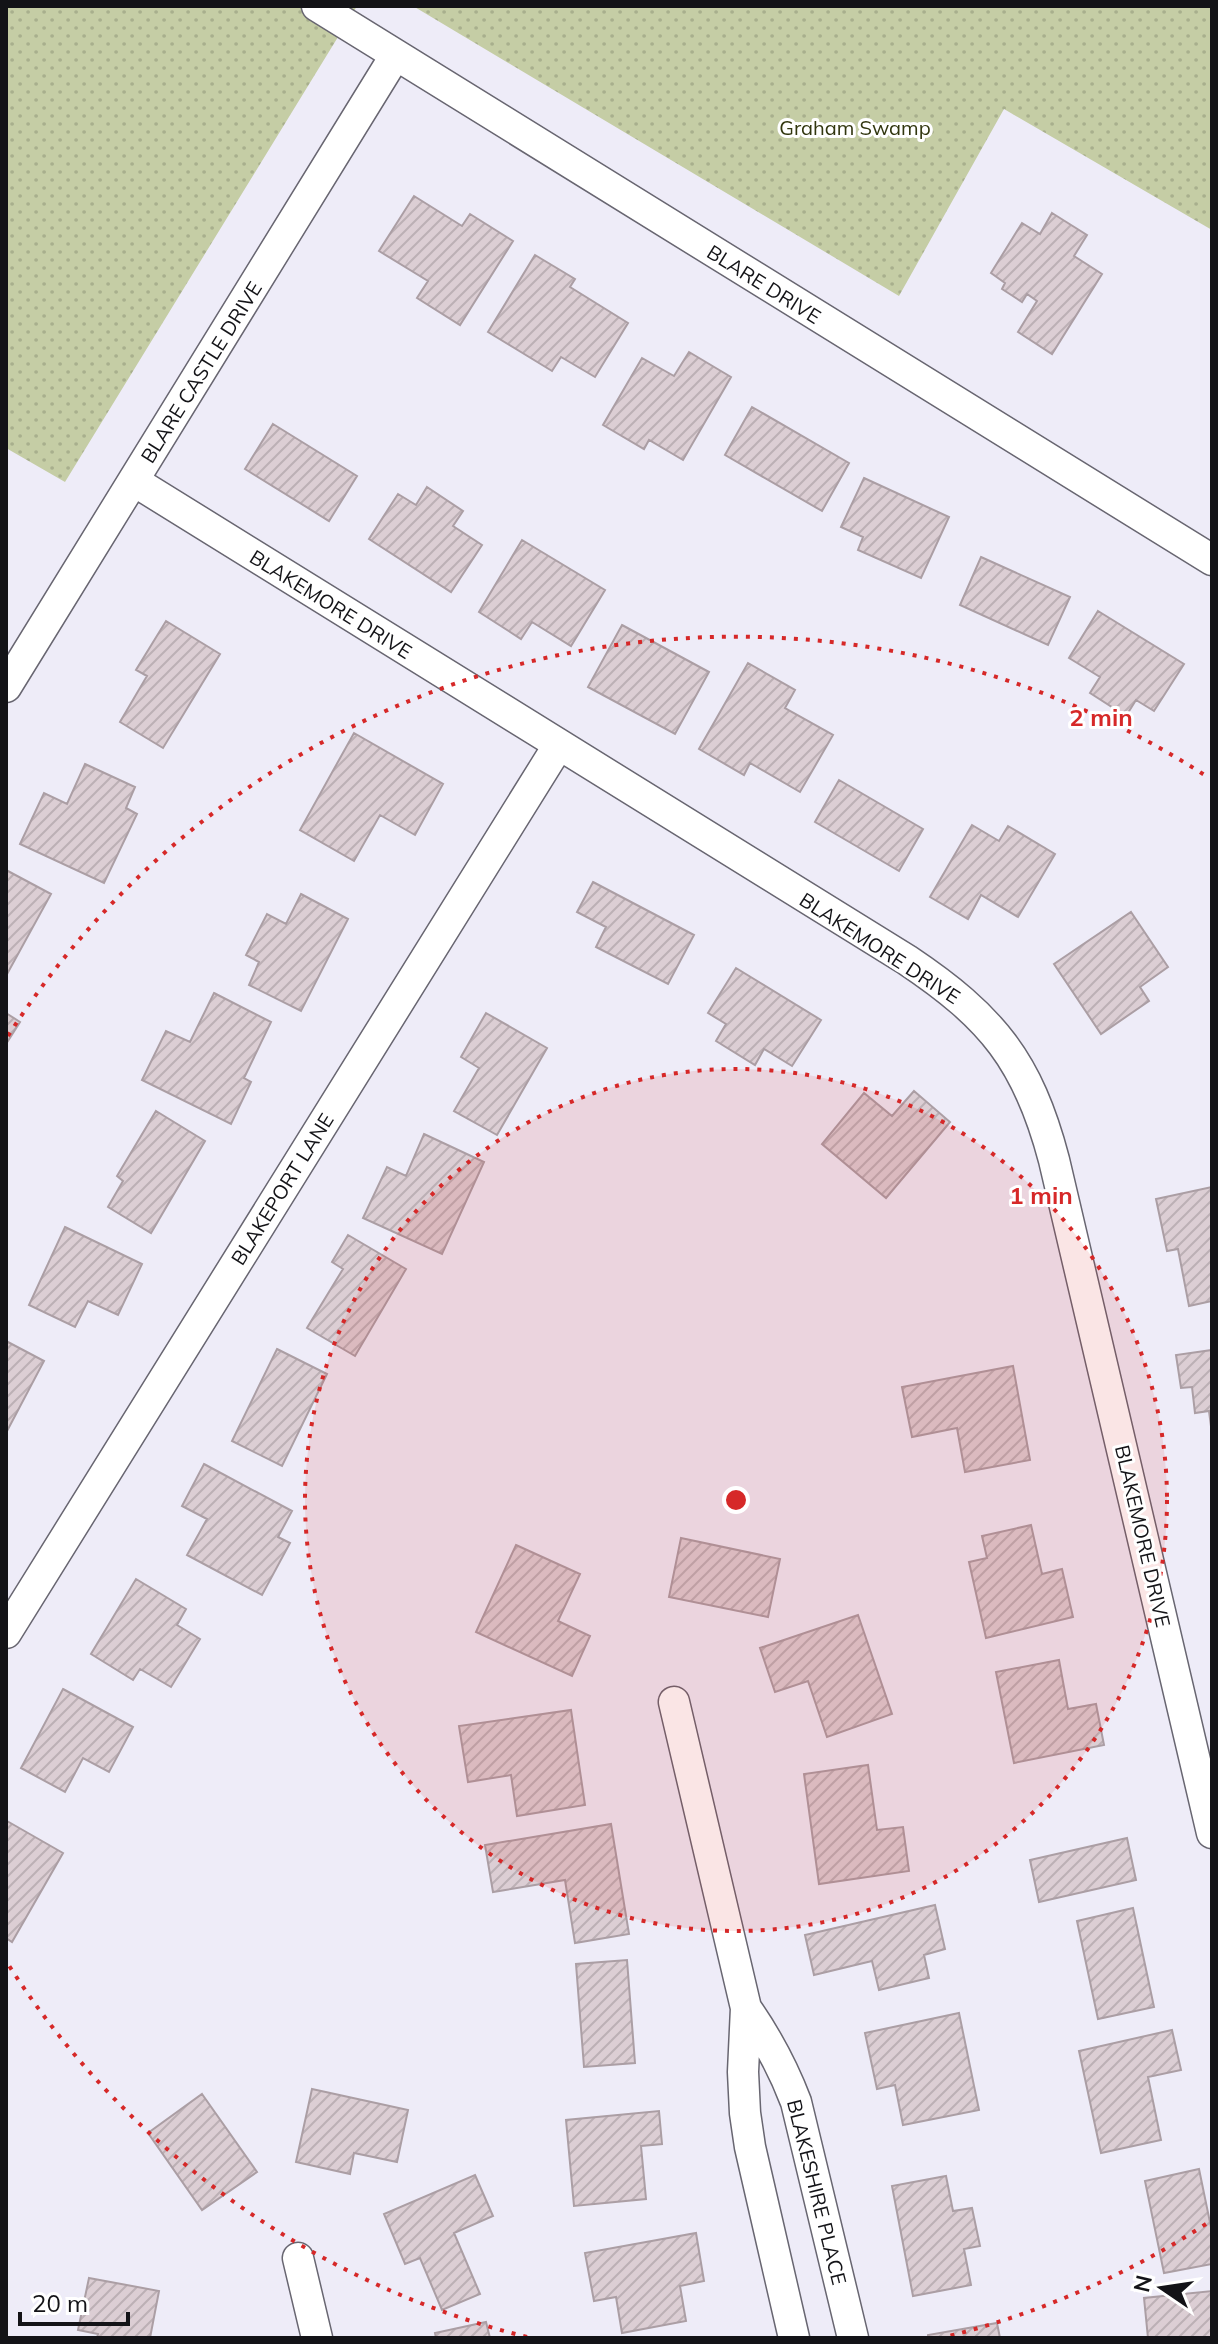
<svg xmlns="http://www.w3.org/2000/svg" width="1218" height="2344" font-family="Mulish,sans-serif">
	<defs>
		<pattern id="park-dots" width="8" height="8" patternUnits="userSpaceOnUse" patternTransform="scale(2)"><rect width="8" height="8" fill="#c5cda5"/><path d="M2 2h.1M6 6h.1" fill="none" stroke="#a8af8d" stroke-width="1.8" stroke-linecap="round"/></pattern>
		<pattern id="building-hatch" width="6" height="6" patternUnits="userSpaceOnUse" patternTransform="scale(2)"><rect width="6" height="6" fill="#dcced4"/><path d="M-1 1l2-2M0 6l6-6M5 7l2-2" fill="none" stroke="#bcb0b5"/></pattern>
	</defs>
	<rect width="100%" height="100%" fill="#eeecf8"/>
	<!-- park -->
	<path fill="url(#park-dots)" d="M6,6H357L65,482L6,448Z
		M413,6H1212V230L1004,109L899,296Z"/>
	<!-- building -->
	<path fill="url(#building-hatch)" stroke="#ab9ea4" stroke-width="2" d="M414,196L462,226L470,214L513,241L460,325L417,298L428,281L379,251Z
		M1052,213L1087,235L1074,256L1102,274L1052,354L1018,332L1037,301L1027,294L1022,302L1002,289L1005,283L991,273L1022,223L1040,234Z
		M535,255L575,279L570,287L628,323L595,377L561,357L552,371L488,332Z
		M689,352L731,377L683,460L649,440L644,449L603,425L642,358L674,376Z
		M752,407L849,463L822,511L725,455Z
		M273,424L357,476L329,521L245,469Z
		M864,478L949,517L921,578L858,550L863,537L841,527Z
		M427,487L463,511L453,526L482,545L451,592L369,539L398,494L416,505Z
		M522,540L605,590L571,646L532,622L521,639L479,612Z
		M981,557L1070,597L1048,645L960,605Z
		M1098,611L1184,664L1154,711L1136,700L1126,716L1090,693L1100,677L1069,658Z
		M166,621L220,654L163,748L120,722L147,676L136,670Z
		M622,625L709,672L675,734L588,687Z
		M748,663L795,690L785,708L833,735L800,792L750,763L744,775L699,749Z
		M354,733L443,784L415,835L380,815L354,861L300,830Z
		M85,764L135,787L126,808L137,814L104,883L20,844L44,793L67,804Z
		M839,780L923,829L899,871L815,822Z
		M972,825L999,841L1008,826L1055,854L1018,917L981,895L968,919L930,897Z
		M6,870L51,894L6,976Z
		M593,882L694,935L668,984L596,947L606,927L577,912Z
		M301,894L348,919L301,1011L249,985L259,962L246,955L267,914L286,924Z
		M1131,912L1168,967L1140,987L1149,1001L1101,1034L1054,964Z
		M736,968L821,1020L792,1066L764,1049L755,1065L716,1041L726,1024L708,1013Z
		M214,993L271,1022L244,1078L251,1082L231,1124L142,1080L166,1031L190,1042Z
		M6,1013L20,1022L6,1044Z
		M486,1013L547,1048L497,1135L454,1111L479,1068L461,1057Z
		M914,1091L950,1122L886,1198L822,1144L864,1093L892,1116Z
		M156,1111L205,1141L151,1233L108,1207L123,1181L117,1176Z
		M424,1134L484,1162L442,1254L363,1218L387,1167L406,1176Z
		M1212,1187V1301L1189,1306L1178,1249L1167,1251L1156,1199Z
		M65,1227L142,1264L118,1315L88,1301L75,1327L29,1305Z
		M348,1235L406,1269L355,1356L307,1328L343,1269L332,1262Z
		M6,1341L44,1361L6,1433Z
		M277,1349L327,1374L282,1466L232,1441Z
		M1212,1350V1434L1209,1411L1195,1413L1192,1387L1181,1388L1176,1355Z
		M1013,1366L1030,1460L965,1472L957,1428L912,1437L902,1387Z
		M204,1464L292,1511L278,1537L290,1543L262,1595L187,1555L207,1519L182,1506Z
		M1031,1525L1042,1574L1062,1569L1073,1617L986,1638L969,1562L987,1558L982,1536Z
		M681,1538L780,1559L768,1617L669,1597Z
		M516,1545L580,1574L558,1621L590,1636L572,1676L476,1632Z
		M136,1579L186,1609L177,1625L200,1639L171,1687L140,1669L133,1680L91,1654Z
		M858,1615L892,1714L827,1737L808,1681L775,1692L760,1648Z
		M1059,1660L1068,1709L1096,1704L1104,1745L1014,1763L996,1672Z
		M63,1689L133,1727L109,1772L83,1758L65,1792L21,1768Z
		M571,1710L585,1805L517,1816L511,1775L468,1782L459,1726Z
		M868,1765L877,1830L903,1827L909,1871L819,1884L804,1774Z
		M7,1821L63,1853L12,1942L6,1938Z
		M611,1824L629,1934L575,1943L565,1880L493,1892L485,1845Z
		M1127,1838L1136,1880L1039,1902L1030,1860Z
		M935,1905L945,1949L924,1955L929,1978L879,1990L872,1961L814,1975L805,1935Z
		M1133,1908L1154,2007L1098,2019L1077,1921Z
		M627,1960L635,2063L584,2067L576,1964Z
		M959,2013L979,2110L903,2125L895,2085L877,2089L865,2033Z
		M1172,2030L1181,2070L1148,2077L1161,2140L1101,2153L1079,2051Z
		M312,2089L408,2110L397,2162L354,2153L350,2174L296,2162Z
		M202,2094L257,2172L202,2210L148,2133Z
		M659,2111L662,2144L641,2146L646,2199L574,2206L566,2120Z
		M1199,2169L1212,2232V2264L1164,2273L1145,2181Z
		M475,2175L493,2216L454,2233L480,2294L442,2310L420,2258L405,2264L384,2214Z
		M946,2176L953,2211L972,2208L980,2246L964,2249L971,2285L913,2296L892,2186Z
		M696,2233L704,2281L680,2286L686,2321L622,2333L616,2297L594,2301L585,2253Z
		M89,2278L159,2291L150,2338H97L98,2334L78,2330Z
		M1212,2291V2338H1148L1144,2298Z
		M486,2322L490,2338H436L435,2333Z
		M997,2323L1000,2338H928V2335Z"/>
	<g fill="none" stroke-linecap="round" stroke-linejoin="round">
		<defs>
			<path id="street" d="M317,6L1212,560
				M134,481L907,960C992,1017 1028,1061 1054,1160L1212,1833
				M6,687L395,56
				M6,1633L558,746
				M674,1702L746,2008
				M298,2258L317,2338
				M794,2338L750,2147L745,2113L743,2072L746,2008C767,2038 783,2068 796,2102L853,2338"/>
		</defs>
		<!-- street casing -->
		<use href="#street" stroke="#686671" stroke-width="33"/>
		<!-- street -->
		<use href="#street" stroke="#fff" stroke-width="30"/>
	</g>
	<!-- distance rings -->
	<circle cx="736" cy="1500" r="431" fill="#d62828" fill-opacity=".12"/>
	<g fill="none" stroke="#d62828" stroke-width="4" stroke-dasharray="4 8">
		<circle cx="736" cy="1500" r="431"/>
		<path d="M1206 2224A863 863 0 0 1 945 2337M527 2337A863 863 0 0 1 8 1964M8 1036A863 863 0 0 1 1206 776"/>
	</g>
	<g text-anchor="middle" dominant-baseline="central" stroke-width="6" stroke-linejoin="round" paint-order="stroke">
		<!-- park labels -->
		<g font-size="20" fill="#31360f" stroke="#fff">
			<text x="855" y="127">Graham Swamp</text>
		</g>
		<!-- street labels -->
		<g font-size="20" fill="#131317" stroke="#fff">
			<text transform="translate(764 284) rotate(32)">BLARE DRIVE</text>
			<text transform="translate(201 372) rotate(-58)">BLARE CASTLE DRIVE</text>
			<text transform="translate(331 604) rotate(32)">BLAKEMORE DRIVE</text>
			<text transform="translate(880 948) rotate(33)">BLAKEMORE DRIVE</text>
			<text transform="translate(282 1189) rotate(-58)">BLAKEPORT LANE</text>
			<text transform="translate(1143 1536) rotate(77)">BLAKEMORE DRIVE</text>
			<text transform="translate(817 2192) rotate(76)">BLAKESHIRE PLACE</text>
		</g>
	</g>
	<circle cx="736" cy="1500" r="12" fill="#d62828" stroke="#fff" stroke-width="4"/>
	<g font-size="24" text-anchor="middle" font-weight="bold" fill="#d62828" stroke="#fff" stroke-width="6" stroke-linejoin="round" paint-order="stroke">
		<text x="1101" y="726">2 min</text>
		<text x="1041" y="1204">1 min</text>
	</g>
	<!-- border -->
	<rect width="1218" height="2344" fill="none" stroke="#131317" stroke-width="16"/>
	<!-- north arrow -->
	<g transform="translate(1162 2288) rotate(283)" stroke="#ffffff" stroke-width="6" paint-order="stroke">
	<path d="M0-6L14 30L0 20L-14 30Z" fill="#131317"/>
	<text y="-12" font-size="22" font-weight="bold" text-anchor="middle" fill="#131317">N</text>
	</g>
	<!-- scale -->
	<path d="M20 2312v12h108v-12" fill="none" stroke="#131317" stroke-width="4"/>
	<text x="32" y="2312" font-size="24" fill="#131317" stroke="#ffffff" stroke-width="6" paint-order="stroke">20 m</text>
</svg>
